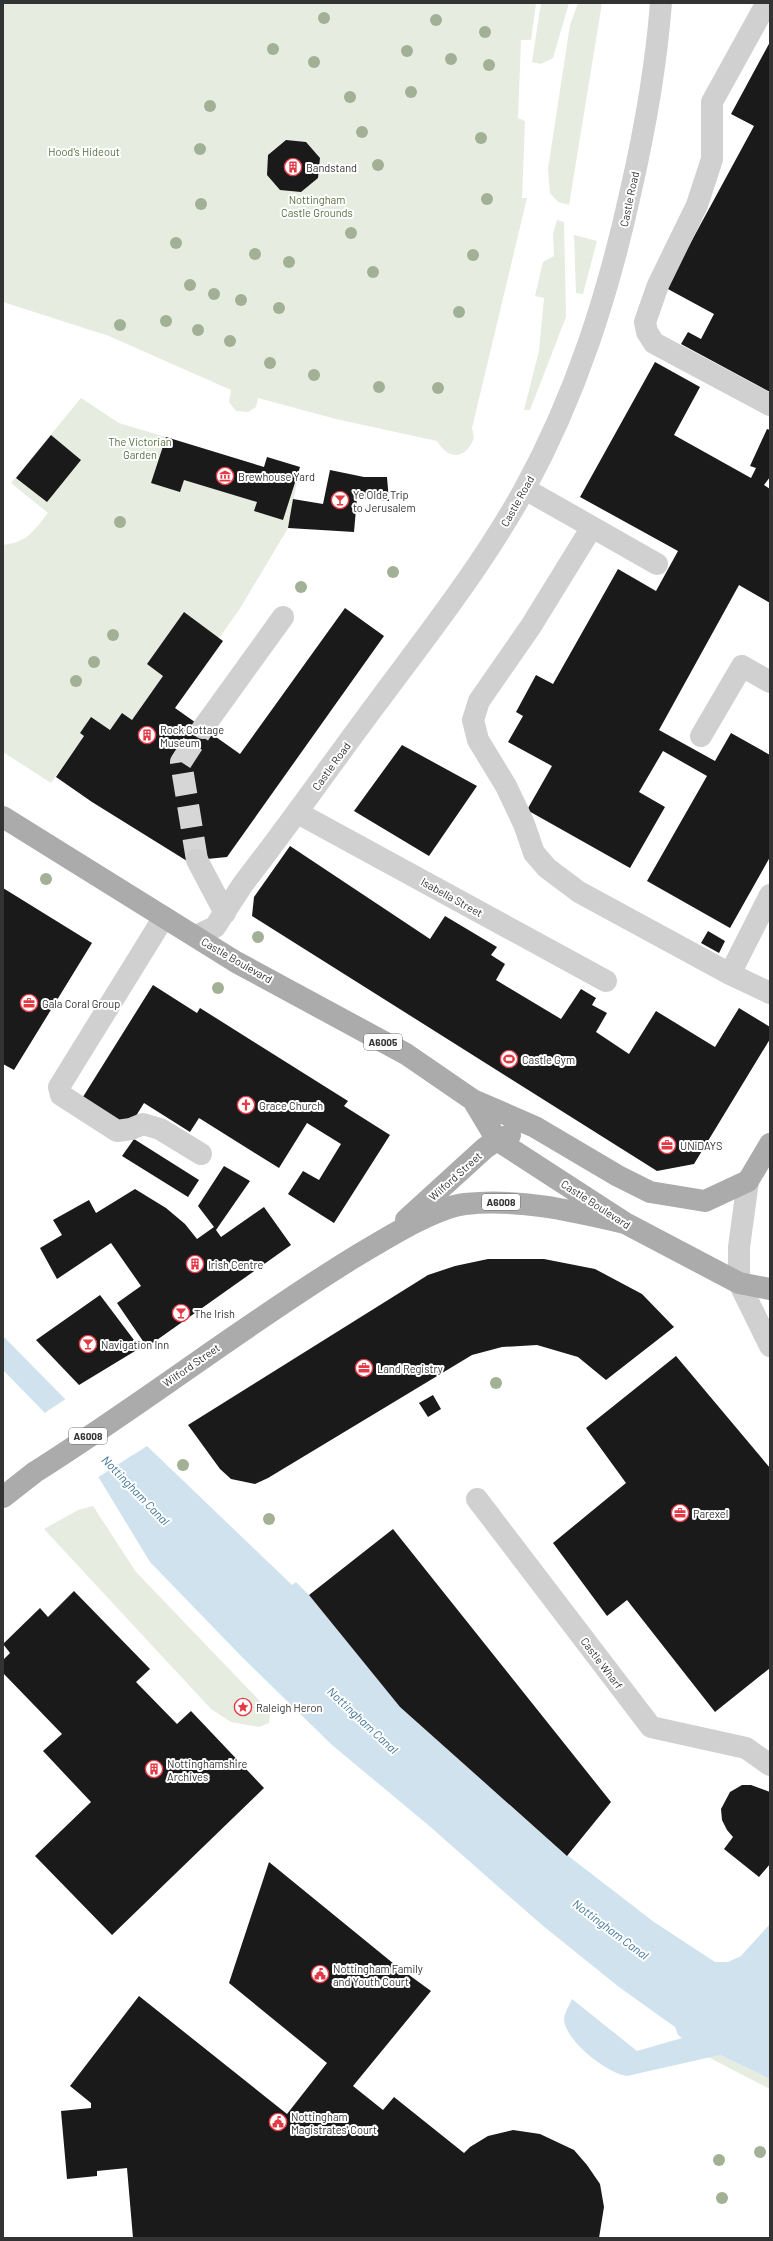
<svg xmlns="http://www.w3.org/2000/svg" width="773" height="2241" font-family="Barlow,sans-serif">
	<rect width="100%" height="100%" fill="#fff"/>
	<!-- green -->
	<path fill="#e6ecdf" d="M3,3H536L531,40H521L518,118L525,121L522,198H527L472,428L474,438C466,459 449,461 437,441L336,419L258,398L256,407L248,412L236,411L229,402L231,390L109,336L3,302Z
		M541,3H569L553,58L541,64L532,62Z
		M578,3H602L569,205L558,202L550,193L548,169L570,25Z
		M557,220L564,222L566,317L530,410H524L539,351L544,298L535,296L543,262L554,256L553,234Z
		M574,235L597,241L583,294L576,293Z
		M81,398L119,423L264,467L267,457L300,467L288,528L239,610L219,638L163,676L132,720L122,713L110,730L91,717L80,733L84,736L51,783L3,752V545C28,542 33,531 48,513L11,483Z
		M93,1506L136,1572L256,1697L270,1714L269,1723L259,1727L231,1722L211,1709L44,1529L78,1510Z
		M720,2055L770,2079V2089L708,2057Z"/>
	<!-- water -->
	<path fill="#cfe2ee" d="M3,1336L64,1398L133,1455L147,1446L292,1585L296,1582L309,1595L400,1707L558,1848L654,1922L715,1962H728L741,1956L770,1924V2079L720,2055L627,2076C606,2073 566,2041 564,2020C564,2013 569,2006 572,1999L637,2051L682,2038L678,2035L675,2027L619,1987L542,1925L427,1824L332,1745L242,1657L150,1562L99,1478L43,1411L3,1370Z"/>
	<!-- pier -->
	<path fill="#fff" d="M67,1398L133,1452L146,1444L148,1445L97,1478L43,1414Z"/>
	<!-- building -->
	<path fill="#1a1a1a" d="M770,42V392L681,344L688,332L701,339L714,314L666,288L754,126L731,114Z
		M286,140L306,142L320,158L318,178L301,192L280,190L267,175L268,155Z
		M655,362L700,387L674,435L751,478L756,468L750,466L767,429L770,430V477L764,485L770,489V603L739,585L659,730L715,761L731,733L770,755V857L730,928L647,881L707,776L663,751L639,792L665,807L630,868L527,810L552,766L508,742L523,716L516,712L536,675L553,684L618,569L656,591L678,551L580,497Z
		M51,435L81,460L47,502L16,478Z
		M166,437L264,467L267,457L300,467L283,520L254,511L257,502L184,480L180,492L151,483Z
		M330,470L364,477H387L389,501L357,498L354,532L288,528L293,499L323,504Z
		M345,608L384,636L227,857L187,861L92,802L56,777L84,736L80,733L91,717L110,730L122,713L132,720L163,676L147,664L184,612L223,641L175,708L240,754Z
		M402,745L477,786L429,856L354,811Z
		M290,846L430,939L445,916L497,947L491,955L505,964L496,980L561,1019L581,989L596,998L592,1005L607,1013L596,1032L629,1054L656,1011L715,1047L739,1008L770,1027V1039L694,1164L657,1171L252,916L254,897Z
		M3,888L92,943L14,1070L3,1064Z
		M708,931L725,941L719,953L701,943Z
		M153,985L197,1013L200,1008L348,1101L344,1106L390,1135L334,1223L288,1194L303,1171L319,1180L341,1144L307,1123L279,1168L199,1118L190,1132L144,1103L128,1129L81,1100Z
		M134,1139L199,1180L188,1197L122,1156Z
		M224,1166L250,1181L216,1230L221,1237L264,1207L291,1245L147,1347L117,1303L141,1286L111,1243L57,1279L40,1248L62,1235L53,1220L89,1200L96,1213L135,1189L166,1208L185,1224L197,1239L214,1227L198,1206Z
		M488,1259H544L595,1269L642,1294L674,1327L606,1380L578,1357L537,1345L502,1347L472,1355L268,1478L255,1484L231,1479L220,1469L188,1425L428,1275L455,1266Z
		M100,1295L140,1348L79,1385L36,1340Z
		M676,1356L770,1468V1668L715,1712L627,1600L607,1616L553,1543L626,1483L586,1428Z
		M433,1395L441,1409L428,1417L419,1403Z
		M393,1529L611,1802L567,1856L400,1707L309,1595Z
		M74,1591L150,1669L136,1682L177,1724L191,1711L264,1788L112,1935L35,1856L91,1802L43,1751L62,1734L3,1673V1660L10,1653L3,1644L40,1608L48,1617Z
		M742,1785H751L770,1792V1864L759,1877L724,1849L733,1837L727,1830L722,1820L721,1809L730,1792Z
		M269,1862L394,1964L431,1991L353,2086L383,2110L394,2097L464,2153L470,2147L488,2136L513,2130L540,2134L574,2150L587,2165L600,2184L604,2207L599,2238H133L127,2168L97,2171V2176L67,2179L61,2111L91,2108V2103L70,2086L139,1996L287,2114L327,2063L229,1983Z"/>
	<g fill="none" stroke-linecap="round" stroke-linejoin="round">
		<!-- minor-tunnel -->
		<path stroke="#d6d6d6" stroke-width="22" stroke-dasharray="22 11" stroke-linecap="butt" d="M197,860L181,762L203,728"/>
		<!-- minor -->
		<path stroke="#d0d0d0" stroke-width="22" d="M765,6L712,102V159L697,205L658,285L645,322L647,332L654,343L770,405
			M525,489L592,527
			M657,564L592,527L531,626L479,701L473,720L478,740L506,786L524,824L534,853L547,868L579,892L730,974L770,895
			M203,728L283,617
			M701,736L742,666L770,682
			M298,813L606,981
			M197,860L225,913
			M164,917L59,1087L61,1095L117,1131L131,1129L143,1124L160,1129L201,1154
			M196,936L215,927L243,884C289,825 332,763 377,703C428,634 482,566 524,490C576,395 608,295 631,190C645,129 656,66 661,3
			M730,974L770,993
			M748,1181L739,1247V1283L770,1346
			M477,1499L651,1727L746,1748L770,1765"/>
		<!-- major -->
		<path stroke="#ababab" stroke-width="22" d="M3,817L236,962L406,1054L473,1100L535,1127L618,1176L650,1192L705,1201L748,1181L770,1144
			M473,1100L497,1140L625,1223L739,1283L770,1289
			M406,1220L485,1148L497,1140L510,1135
			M3,1497L35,1472C143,1404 244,1325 353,1258C382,1241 433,1208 465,1204C519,1198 573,1211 625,1223"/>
	</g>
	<!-- trees -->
	<g fill="#a2b095">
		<circle cx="324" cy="18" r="6"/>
		<circle cx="436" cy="20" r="6"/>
		<circle cx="485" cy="32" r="6"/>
		<circle cx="273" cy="49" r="6"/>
		<circle cx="407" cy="51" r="6"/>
		<circle cx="451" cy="59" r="6"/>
		<circle cx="314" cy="62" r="6"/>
		<circle cx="489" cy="65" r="6"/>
		<circle cx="411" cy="92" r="6"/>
		<circle cx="350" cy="97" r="6"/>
		<circle cx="210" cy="106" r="6"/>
		<circle cx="362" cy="132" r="6"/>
		<circle cx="481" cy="138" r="6"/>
		<circle cx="200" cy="149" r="6"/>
		<circle cx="378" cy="165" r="6"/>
		<circle cx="487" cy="199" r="6"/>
		<circle cx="201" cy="204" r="6"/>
		<circle cx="351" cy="233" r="6"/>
		<circle cx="176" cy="243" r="6"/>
		<circle cx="255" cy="254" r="6"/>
		<circle cx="473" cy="255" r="6"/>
		<circle cx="289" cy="262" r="6"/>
		<circle cx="373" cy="272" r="6"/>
		<circle cx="190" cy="285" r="6"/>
		<circle cx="214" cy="294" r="6"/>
		<circle cx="241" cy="300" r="6"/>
		<circle cx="279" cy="308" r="6"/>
		<circle cx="459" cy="312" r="6"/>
		<circle cx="166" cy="321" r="6"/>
		<circle cx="120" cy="325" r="6"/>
		<circle cx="198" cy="330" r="6"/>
		<circle cx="230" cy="341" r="6"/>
		<circle cx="270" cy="363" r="6"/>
		<circle cx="314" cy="375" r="6"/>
		<circle cx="379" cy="387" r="6"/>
		<circle cx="438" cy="388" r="6"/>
		<circle cx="120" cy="522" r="6"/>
		<circle cx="393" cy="572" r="6"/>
		<circle cx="301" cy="587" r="6"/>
		<circle cx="113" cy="635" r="6"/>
		<circle cx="94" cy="662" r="6"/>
		<circle cx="76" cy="681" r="6"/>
		<circle cx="46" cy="879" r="6"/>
		<circle cx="258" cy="937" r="6"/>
		<circle cx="218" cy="988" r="6"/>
		<circle cx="496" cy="1383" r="6"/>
		<circle cx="183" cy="1465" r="6"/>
		<circle cx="269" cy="1519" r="6"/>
		<circle cx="760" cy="2152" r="6"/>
		<circle cx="719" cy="2160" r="6"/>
		<circle cx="722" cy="2198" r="6"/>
	</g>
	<!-- icons -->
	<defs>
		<symbol id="building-ring" viewBox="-11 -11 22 22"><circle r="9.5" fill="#fff" stroke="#e63946" stroke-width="1.5"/><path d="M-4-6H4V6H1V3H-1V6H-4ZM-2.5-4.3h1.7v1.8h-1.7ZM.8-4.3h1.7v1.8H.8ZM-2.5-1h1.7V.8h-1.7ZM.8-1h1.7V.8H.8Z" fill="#e63946"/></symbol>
		<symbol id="museum-ring" viewBox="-11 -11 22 22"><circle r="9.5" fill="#fff" stroke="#e63946" stroke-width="1.5"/><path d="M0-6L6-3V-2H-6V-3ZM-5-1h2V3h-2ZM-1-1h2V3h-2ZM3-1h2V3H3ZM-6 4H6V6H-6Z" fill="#e63946"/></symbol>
		<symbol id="bar-ring" viewBox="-11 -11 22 22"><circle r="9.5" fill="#fff" stroke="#e63946" stroke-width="1.5"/><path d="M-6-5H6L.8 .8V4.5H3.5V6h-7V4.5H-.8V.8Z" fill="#e63946"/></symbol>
		<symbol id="office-ring" viewBox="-11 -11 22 22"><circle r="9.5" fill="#fff" stroke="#e63946" stroke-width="1.5"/><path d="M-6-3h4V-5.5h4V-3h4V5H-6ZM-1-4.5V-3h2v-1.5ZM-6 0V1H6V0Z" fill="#e63946"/></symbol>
		<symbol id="stadium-ring" viewBox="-11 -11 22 22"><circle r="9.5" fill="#fff" stroke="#e63946" stroke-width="1.5"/><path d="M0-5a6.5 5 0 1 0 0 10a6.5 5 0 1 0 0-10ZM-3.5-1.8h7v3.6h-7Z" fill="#e63946"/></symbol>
		<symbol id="church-ring" viewBox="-11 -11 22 22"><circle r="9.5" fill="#fff" stroke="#e63946" stroke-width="1.5"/><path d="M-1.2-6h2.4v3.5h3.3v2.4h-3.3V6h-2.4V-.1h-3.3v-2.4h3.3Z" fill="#e63946"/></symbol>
		<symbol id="sight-ring" viewBox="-11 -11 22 22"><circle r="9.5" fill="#fff" stroke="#e63946" stroke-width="1.5"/><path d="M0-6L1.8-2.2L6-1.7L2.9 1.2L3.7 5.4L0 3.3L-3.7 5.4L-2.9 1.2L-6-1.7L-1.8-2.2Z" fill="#e63946"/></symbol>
		<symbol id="civic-ring" viewBox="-11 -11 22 22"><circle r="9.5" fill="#fff" stroke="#e63946" stroke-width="1.5"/><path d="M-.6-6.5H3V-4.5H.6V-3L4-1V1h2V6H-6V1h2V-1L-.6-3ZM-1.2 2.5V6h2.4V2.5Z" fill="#e63946"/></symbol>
	</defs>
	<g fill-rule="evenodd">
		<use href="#building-ring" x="283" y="157" width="20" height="20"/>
		<use href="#museum-ring" x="215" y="466" width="20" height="20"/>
		<use href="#bar-ring" x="330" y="490" width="20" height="20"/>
		<use href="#building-ring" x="137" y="725" width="20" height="20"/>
		<use href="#office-ring" x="19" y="993" width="20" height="20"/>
		<use href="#stadium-ring" x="499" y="1049" width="20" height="20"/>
		<use href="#church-ring" x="236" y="1095" width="20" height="20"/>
		<use href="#office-ring" x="657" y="1135" width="20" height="20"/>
		<use href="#building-ring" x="185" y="1254" width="20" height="20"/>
		<use href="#bar-ring" x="171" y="1303" width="20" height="20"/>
		<use href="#bar-ring" x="78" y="1334" width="20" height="20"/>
		<use href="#office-ring" x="354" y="1358" width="20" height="20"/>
		<use href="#office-ring" x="670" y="1503" width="20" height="20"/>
		<use href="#sight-ring" x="233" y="1697" width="20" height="20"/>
		<use href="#building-ring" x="144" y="1759" width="20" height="20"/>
		<use href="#civic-ring" x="310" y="1964" width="20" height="20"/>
		<use href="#civic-ring" x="268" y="2112" width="20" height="20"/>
	</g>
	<g text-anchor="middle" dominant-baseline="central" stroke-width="4" stroke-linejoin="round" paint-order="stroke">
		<!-- shield labels -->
		<g fill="#fff" stroke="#707070" stroke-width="1">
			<rect x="364" y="1034" width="38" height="16" rx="3"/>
			<rect x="482" y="1194" width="38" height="16" rx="3"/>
			<rect x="69" y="1428" width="38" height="16" rx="3"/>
		</g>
		<g font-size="10" font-weight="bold" fill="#333">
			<text x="383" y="1042">A6005</text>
			<text x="501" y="1202">A6008</text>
			<text x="88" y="1436">A6008</text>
		</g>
		<!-- park labels -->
		<g font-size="11" fill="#56703f" stroke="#fff">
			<text x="84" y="151">Hood's Hideout</text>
			<text x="317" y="199">Nottingham<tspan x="317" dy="13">Castle Grounds</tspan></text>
			<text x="140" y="441">The Victorian<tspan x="140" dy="13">Garden</tspan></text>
		</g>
		<!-- poi labels -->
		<g font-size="11" fill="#333" stroke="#fff" text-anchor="start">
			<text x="306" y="167">Bandstand</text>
			<text x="238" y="476">Brewhouse Yard</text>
			<text x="353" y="494">Ye Olde Trip<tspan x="353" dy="13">to Jerusalem</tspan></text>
			<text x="160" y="729">Rock Cottage<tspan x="160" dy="13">Museum</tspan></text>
			<text x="42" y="1003">Gala Coral Group</text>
			<text x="522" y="1059">Castle Gym</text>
			<text x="259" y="1105">Grace Church</text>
			<text x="680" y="1145">UNiDAYS</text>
			<text x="208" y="1264">Irish Centre</text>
			<text x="194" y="1313">The Irish</text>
			<text x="101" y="1344">Navigation Inn</text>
			<text x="377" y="1368">Land Registry</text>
			<text x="693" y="1513">Parexel</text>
			<text x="256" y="1707">Raleigh Heron</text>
			<text x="167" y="1763">Nottinghamshire<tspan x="167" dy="13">Archives</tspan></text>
			<text x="333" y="1968">Nottingham Family<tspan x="333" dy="13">and Youth Court</tspan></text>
			<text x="291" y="2116">Nottingham<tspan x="291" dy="13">Magistrates' Court</tspan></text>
		</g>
		<!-- street labels -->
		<g font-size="11" fill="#333" stroke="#fff">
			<text transform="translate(629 199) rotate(-78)">Castle Road</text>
			<text transform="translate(517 501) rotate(-61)">Castle Road</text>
			<text transform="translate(331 766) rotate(-54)">Castle Road</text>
			<text transform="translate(452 897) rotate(29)">Isabella Street</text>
			<text transform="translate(237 960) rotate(30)">Castle Boulevard</text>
			<text transform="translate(455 1176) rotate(-42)">Wilford Street</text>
			<text transform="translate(596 1204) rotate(33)">Castle Boulevard</text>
			<text transform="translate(191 1365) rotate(-35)">Wilford Street</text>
			<text transform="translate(602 1663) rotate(53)">Castle Wharf</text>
		</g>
		<!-- water labels -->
		<g font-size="12" font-style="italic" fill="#3f7597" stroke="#fff">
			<text transform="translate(136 1490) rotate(46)">Nottingham Canal</text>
			<text transform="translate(363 1720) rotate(43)">Nottingham Canal</text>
			<text transform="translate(611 1929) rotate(37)">Nottingham Canal</text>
		</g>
	</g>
	<!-- border -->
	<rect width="773" height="2241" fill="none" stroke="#333333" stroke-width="8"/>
</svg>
